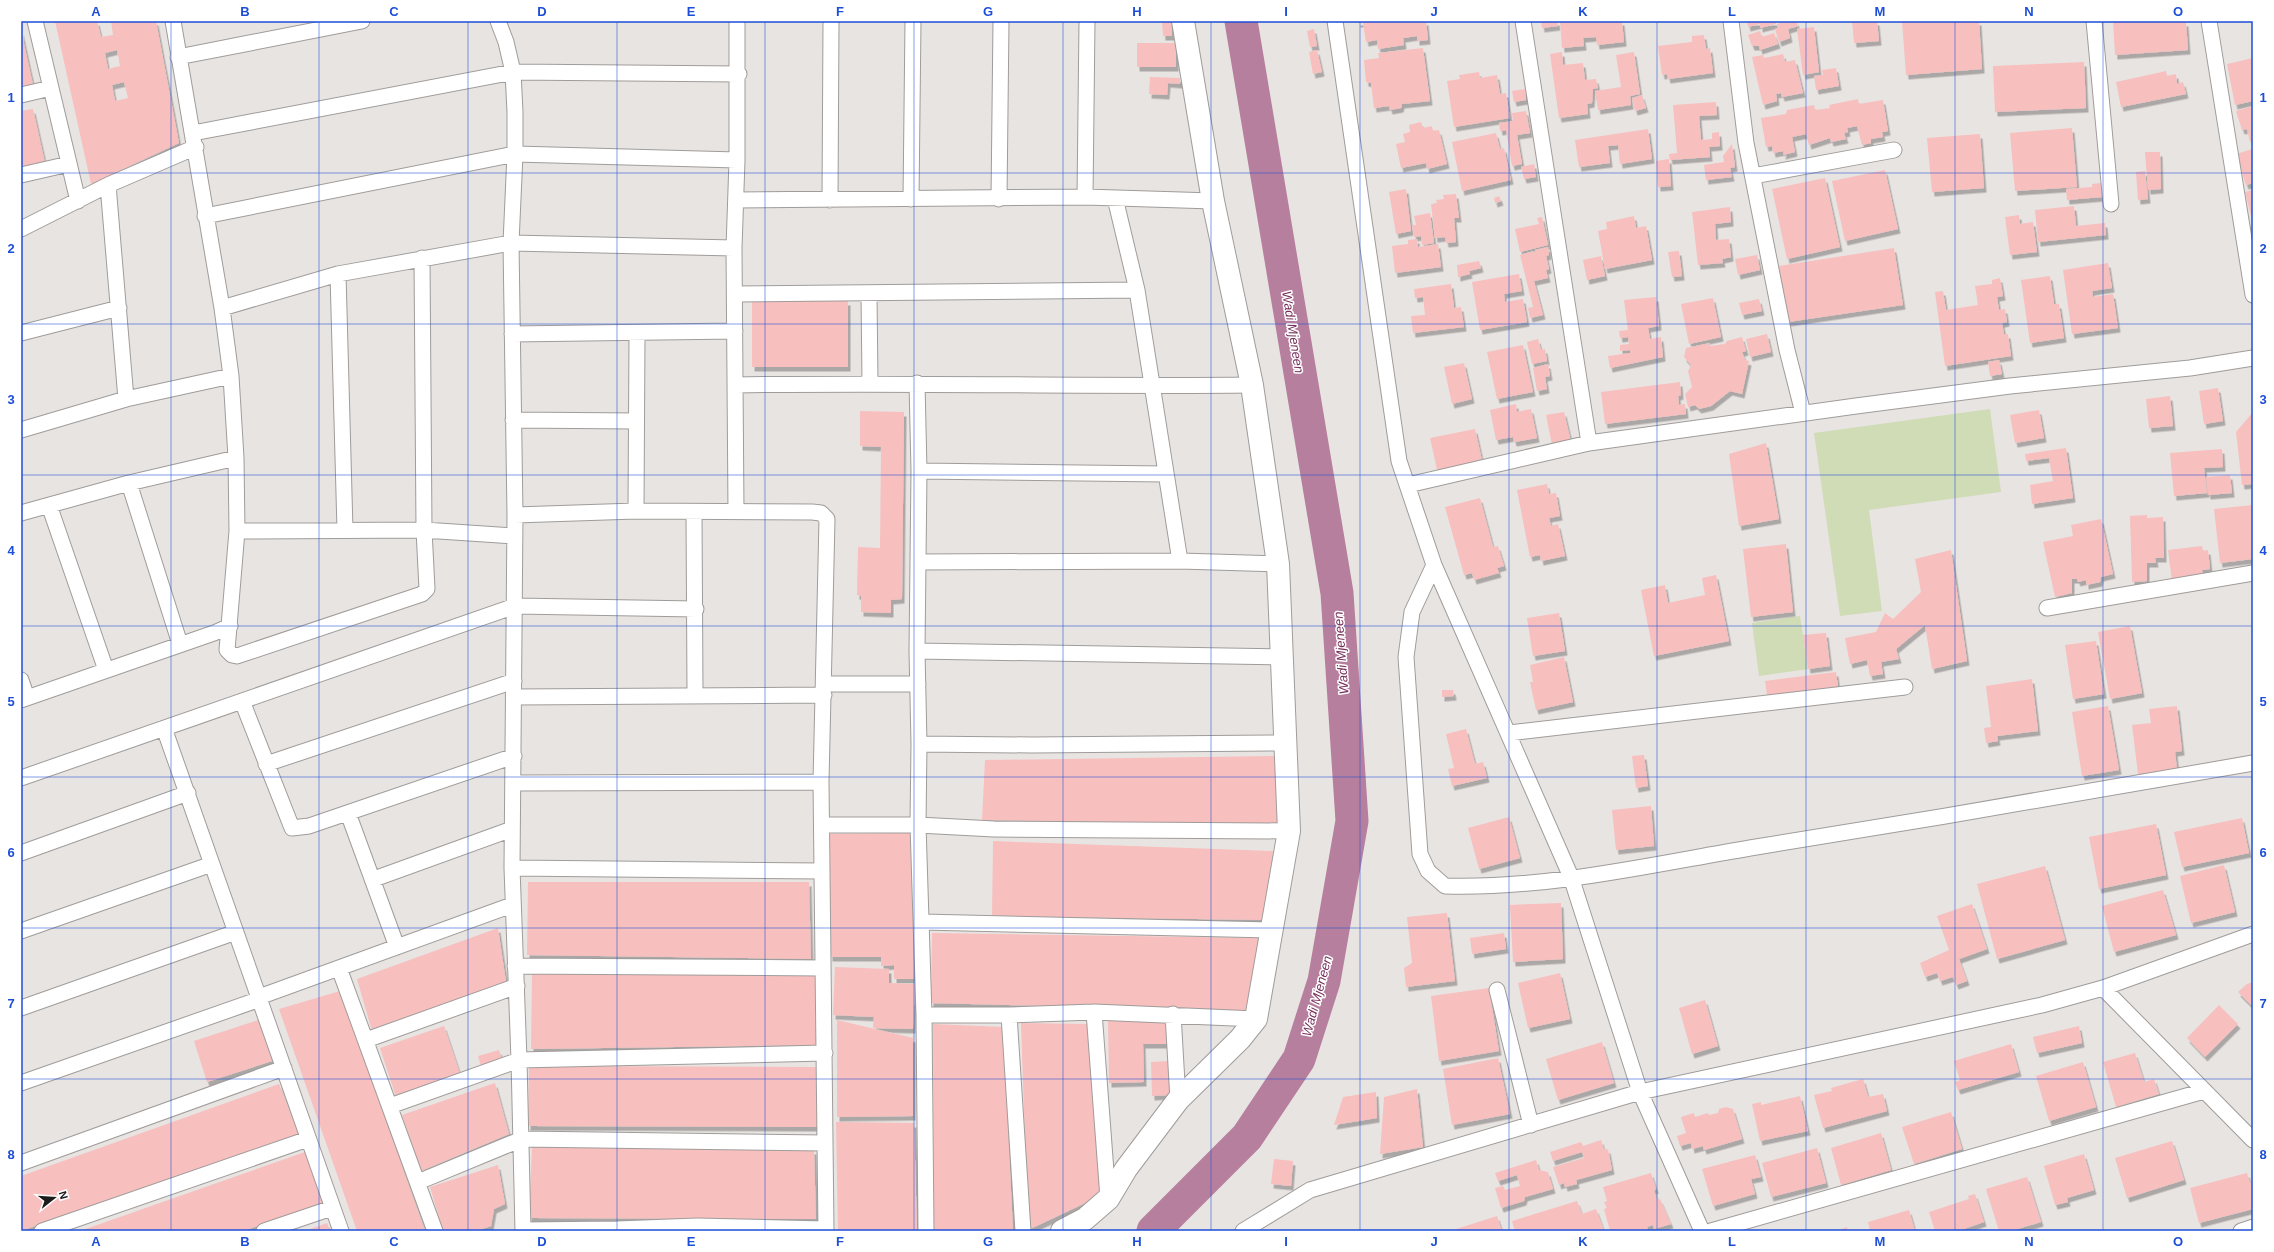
<svg xmlns="http://www.w3.org/2000/svg" width="2274" height="1252" font-family="Arial,sans-serif">
	<defs>
		<filter id="shadow"><feDropShadow dx="2.5" dy="4.5" stdDeviation="0" flood-color="#0004"/></filter>
	</defs>
	<rect width="100%" height="100%" fill="#e8e4e2"/>
	<!-- green -->
	<path fill="#cfdcb6" d="M1990,409L2001,492L1869,510L1882,611L1840,616L1814,433Z
		M1800,616L1808,669L1759,676L1752,623Z"/>
	<g fill="none" stroke-linecap="round" stroke-linejoin="round">
		<!-- river -->
		<path stroke="#b77f9e" stroke-width="33" d="M1153,1231L1247,1137L1299,1059L1324,981L1352,821L1337,593L1241,21"/>
	</g>
	<!-- building -->
	<path fill="#f8bfbf" fill-rule="evenodd" filter="url(#shadow)" d="M55,21H97L101,37L113,35L111,21H156L179,143L91,184ZM117,50L120,66L108,69L105,53ZM124,82L128,98L115,101L112,85Z
		M1162,21H1171L1172,36H1163Z
		M1358,21H1426L1428,40L1417,41V36L1403,38L1404,45L1378,49L1377,40L1366,42L1363,23H1358Z
		M1541,21H1557L1558,26L1542,28Z
		M1560,21H1622L1624,42L1597,45L1596,37L1583,38L1584,46L1562,48Z
		M1747,21H1775L1776,24L1760,28V24L1748,27Z
		M1787,21L1789,23L1796,21L1798,26L1788,29L1790,38L1779,42L1775,29L1778,28L1777,24Z
		M1852,21H1877L1879,41L1854,43Z
		M1902,21H1979L1982,69L1906,75Z
		M2113,21L2186,22L2188,50L2115,55Z
		M1814,27L1819,72L1803,75L1797,29Z
		M1314,29L1317,46L1310,47L1307,31Z
		M21,30L33,85L21,88Z
		M1760,31L1762,37L1774,33L1778,44L1760,50L1759,46H1752L1748,35Z
		M1704,35L1706,49L1710,48L1713,73L1668,79L1667,74L1662,75L1658,46L1692,42V36Z
		M1137,43H1176V67H1137Z
		M1423,48L1430,101L1402,104L1401,108L1390,110L1389,106L1374,108L1371,83L1366,82L1364,60L1379,58L1378,53Z
		M1317,50L1322,72L1313,74L1309,52Z
		M1562,52L1563,65L1583,63L1585,80L1596,79L1598,88L1593,89L1592,103L1587,104L1588,114L1559,118L1550,54Z
		M1634,52L1640,94L1630,96L1631,105L1598,110L1595,91L1621,87L1616,55Z
		M1783,54L1785,62L1795,60L1803,93L1782,97L1781,93L1776,94L1777,101L1763,105L1752,57L1763,55L1764,58Z
		M2253,58V101L2235,105L2227,64Z
		M2084,62L2086,108L1995,112L1993,66Z
		M1836,68L1839,86L1816,90L1814,76L1823,75L1822,70Z
		M2166,71L2167,76L2176,74L2177,84L2183,82L2186,94L2121,107L2116,82Z
		M1479,72L1480,78L1497,75L1500,94L1506,93L1510,118L1454,127L1447,81L1460,79L1459,75Z
		M1150,77L1180,78V84L1168,83L1167,95L1149,94Z
		M1525,89L1526,100L1514,102L1512,91Z
		M1642,95L1646,108L1635,111L1632,98Z
		M1858,99L1859,104L1883,100L1888,131L1882,132L1883,137L1871,139V143L1862,145L1857,126L1847,128L1848,132L1844,133L1846,139L1831,142L1830,138L1809,145L1806,134L1792,137L1795,152L1783,155L1784,151L1773,153L1772,146L1766,147L1761,118L1786,114L1787,110L1814,105L1815,110L1830,108L1829,105Z
		M1716,102L1717,115L1699,116L1701,140L1712,139V133L1719,132L1720,146L1709,147L1710,157L1670,160L1669,154L1677,153L1673,105Z
		M2253,106V141L2250,142L2247,129L2242,130L2236,111Z
		M33,109L45,163L21,169V111Z
		M1526,111L1530,133L1517,135L1522,164L1512,166L1506,130L1500,131L1499,123L1513,121L1512,113Z
		M1421,122L1423,128L1432,126L1433,131L1439,130L1447,164L1427,169L1426,163L1401,168L1396,144L1405,142L1403,134L1410,132L1409,125Z
		M2072,128L2077,187L2015,191L2010,133Z
		M1648,129L1652,159L1620,164L1618,145L1608,146L1610,163L1579,167L1575,140Z
		M1496,133L1500,149L1504,148L1511,180L1462,191L1452,142Z
		M1980,134L1984,188L1932,192L1927,138Z
		M1732,144L1735,167L1730,168L1732,177L1706,180L1704,165L1724,162L1723,156Z
		M2253,149V183L2246,185L2236,154Z
		M2145,152H2160L2161,189L2148,190Z
		M1669,159L1671,186L1658,187L1656,161Z
		M1534,164L1536,177L1524,179L1521,167Z
		M1885,170L1898,229L1845,241L1832,181Z
		M2145,171L2148,199L2138,200L2136,172Z
		M1825,178L1840,247L1787,259L1772,189Z
		M2101,183L2102,197L2067,200L2066,189L2092,187V184Z
		M1406,189L1411,231L1396,234L1389,192Z
		M2253,190V220H2252L2245,192Z
		M1456,194L1459,218H1454L1456,242L1446,243L1445,237L1435,238L1431,204L1437,203L1436,200L1444,199L1443,195Z
		M1499,196L1501,201L1495,203L1494,198Z
		M2074,206L2076,226L2105,223L2106,235L2038,242L2035,210Z
		M1730,207L1731,222L1715,224L1716,240L1729,239L1731,257L1722,259L1723,263L1698,265L1692,212Z
		M1430,213L1434,243L1422,245L1421,236L1414,237L1412,225H1416L1414,216Z
		M2019,215L2020,224L2033,222L2037,252L2010,255L2005,217Z
		M1634,216L1636,228L1646,226L1652,260L1605,269L1598,231L1607,229L1606,222Z
		M1542,217L1548,245L1520,252L1515,229L1539,224L1537,218Z
		M2253,226V240H2252L2249,227Z
		M1417,239L1418,247L1438,244L1441,267L1395,273L1392,246L1408,244V240Z
		M1548,247L1549,255L1546,256L1549,269L1546,270L1548,278L1534,281L1543,315L1530,318L1528,308L1533,307L1520,255L1534,251L1535,255V250Z
		M1894,248L1903,305L1788,322L1779,266Z
		M1679,251L1682,276L1672,277L1668,252Z
		M1757,255L1760,270L1738,275L1735,259Z
		M1601,256L1605,276L1587,280L1583,260Z
		M1479,261L1481,268L1469,271L1470,274L1458,277L1457,265Z
		M2108,263L2112,288L2092,291L2093,297L2113,294L2118,328L2072,334L2063,270Z
		M1519,274L1522,291L1504,294L1505,302L1523,299L1527,322L1480,330L1472,282Z
		M2050,276L2054,304H2059L2064,338L2030,343L2021,280Z
		M2000,278L2003,296L1997,297L1999,310L2005,309L2007,322L2002,323L2004,334H2008L2011,356L1945,366L1935,292L1943,291L1946,310L1978,305L1975,286L1992,284V280Z
		M1451,284L1454,308L1461,307L1464,327L1413,333L1411,316L1425,315L1423,297L1415,298L1414,289Z
		M1656,297L1659,326L1648,328L1650,339L1661,337L1663,357L1610,368L1608,356L1630,353V350L1620,351V345L1629,344L1628,337L1620,338L1619,331L1628,330L1624,300Z
		M1713,298L1721,337L1689,344L1681,304Z
		M1759,299L1762,311L1742,315L1739,303Z
		M752,301H848V367H752Z
		M1767,334L1771,352L1750,357L1746,339Z
		M1742,337L1746,351L1742,352L1745,360L1749,361L1742,394L1730,391L1711,406L1699,409L1695,405L1688,407L1685,394L1692,387L1688,371L1691,365L1684,357L1686,348L1710,343V346L1725,344L1727,341Z
		M1538,339L1541,350L1545,349L1547,361L1532,364L1527,342Z
		M1523,345L1533,392L1497,399L1487,352Z
		M1999,360L2002,374L1990,376L1988,362Z
		M1464,363L1472,399L1452,404L1444,367Z
		M1548,364L1550,376L1545,377L1547,389L1537,391L1533,368Z
		M1680,382L1681,395L1678,396L1679,405L1685,404L1686,414L1605,424L1601,392Z
		M2218,388L2223,421L2204,424L2199,391Z
		M2170,396L2173,426L2149,428L2146,399Z
		M1516,404L1517,412L1531,409L1537,438L1514,442L1513,437L1496,440L1490,410Z
		M2039,410L2044,438L2015,443L2010,415Z
		M860,411L904,412L902,599L891,600V613L861,612V596L857,595L858,547L880,548L881,447L860,446Z
		M1564,412L1571,442L1552,445L1546,415Z
		M2253,412V484L2242,485L2236,432Z
		M1475,429L1483,465L1438,474L1430,438Z
		M1766,443L1779,519L1739,526L1729,454Z
		M2066,448L2073,498L2032,504L2030,485L2053,481L2049,458L2026,461L2025,454Z
		M2222,449L2223,467L2204,468L2207,493L2174,496L2170,453Z
		M2230,475L2232,493L2208,495L2206,477Z
		M1547,484L1549,494L1556,493L1560,516L1549,518L1551,526L1558,524L1565,556L1541,561L1540,555L1530,557L1517,490Z
		M1480,498L1493,547L1498,546L1504,566L1497,568L1499,573L1474,580L1472,573L1464,575L1445,507Z
		M2253,505V559L2220,563L2214,509Z
		M2147,515V518L2163,517L2164,558H2155L2156,563H2147V581L2132,582L2130,516Z
		M2101,519L2113,574L2101,577L2100,582L2086,585V580L2078,582L2077,579H2072V593L2055,597L2043,542L2073,536L2071,525Z
		M1786,544L1793,612L1751,617L1743,549Z
		M2202,546L2203,551L2208,550L2210,569L2202,570L2203,577L2172,581L2168,550Z
		M1951,550L1967,661L1932,669L1925,625L1896,649L1899,659L1881,662L1883,674L1870,676L1867,660L1850,664L1845,638L1876,632L1885,613L1893,619L1921,592L1915,559Z
		M1716,575L1729,641L1654,656L1641,590L1665,585L1668,603L1705,595L1702,578Z
		M1559,613L1565,651L1533,656L1527,618Z
		M2130,626L2142,693L2110,699L2098,632Z
		M1826,633L1830,666L1808,669L1803,635Z
		M2096,641L2104,694L2073,699L2065,645Z
		M1564,657L1573,702L1536,710L1530,682H1533L1530,665Z
		M1836,672L1839,694L1768,702L1765,681Z
		M2032,679L2038,731L1997,736L1998,741L1986,743L1984,728L1991,727L1986,686Z
		M1442,690H1453L1454,696L1442,697Z
		M2108,706L2119,770L2082,776L2072,712Z
		M2177,706L2182,751L2175,752L2177,769L2138,774L2132,725L2151,723L2149,709Z
		M1466,729L1475,764L1483,762L1487,778L1452,786L1448,769L1454,768L1446,734Z
		M1644,755L1648,786L1636,788L1632,756Z
		M1279,756L1280,824L982,820L985,760Z
		M1651,806L1654,846L1616,850L1612,810Z
		M1509,817L1520,858L1479,869L1468,828Z
		M2242,818L2249,853L2182,867L2174,832Z
		M2156,824L2166,875L2099,889L2089,837Z
		M913,833L914,979H894V965L881,966V957H830L828,834Z
		M993,841L1273,851L1264,920L992,916Z
		M2224,865L2235,912L2191,923L2180,876Z
		M2045,866L2065,940L1997,959L1977,884Z
		M528,882H809L811,959L527,955Z
		M2163,890L2176,935L2114,952L2102,906Z
		M1561,903L1563,959L1513,962L1510,905Z
		M1972,904L1987,949L1959,959L1967,981L1956,985L1953,977L1940,981L1937,973L1925,977L1920,963L1949,950L1937,916Z
		M1447,913L1455,981L1406,987L1404,968L1412,963L1407,917Z
		M498,928L506,982L372,1031L357,979Z
		M932,933L1261,938L1251,1011L931,1003Z
		M1504,933L1506,949L1472,954L1470,938Z
		M835,967L889,969V983L915,984L913,1029L873,1028L874,1017L833,1015Z
		M532,973L816,975V1045L531,1049Z
		M1560,973L1570,1019L1528,1028L1518,983Z
		M2253,982V1007L2238,992L2247,984Z
		M1489,988L1499,1051L1439,1061L1431,996Z
		M340,991L425,1231H357L279,1009Z
		M1705,1000L1718,1046L1692,1054L1679,1008Z
		M2219,1005L2238,1024L2205,1057L2187,1038Z
		M258,1020L272,1061L207,1082L194,1041Z
		M837,1020L913,1038V1116L837,1117Z
		M1108,1021H1167L1168,1044H1143L1144,1082L1109,1083Z
		M1021,1023L1088,1024L1100,1196L1028,1230Z
		M933,1024L1003,1027L1013,1231H934Z
		M444,1026L460,1074L396,1097L380,1048Z
		M2079,1026L2082,1043L2037,1053L2033,1037Z
		M1602,1042L1614,1083L1558,1100L1546,1059Z
		M2011,1044L2019,1072L1958,1090L1955,1082L1960,1080L1954,1061Z
		M499,1050L502,1060L481,1066L478,1056Z
		M2135,1053L2144,1082L2154,1079L2159,1094L2116,1107L2103,1062Z
		M1498,1058L1510,1114L1452,1125L1443,1069Z
		M1169,1061L1170,1095L1152,1096L1151,1062Z
		M2083,1062L2096,1107L2049,1121L2036,1076Z
		M529,1066L817,1067V1127L528,1126Z
		M1863,1079L1868,1097L1883,1094L1887,1111L1823,1128L1814,1095L1832,1091L1831,1088Z
		M495,1083L509,1134L421,1171L402,1115Z
		M279,1084L299,1135L21,1231V1176Z
		M1417,1089L1423,1147L1380,1154L1384,1097Z
		M1376,1092L1377,1118L1334,1125L1343,1097Z
		M1800,1096L1808,1131L1760,1141L1752,1104L1761,1102V1105Z
		M1726,1107L1733,1109L1742,1139L1704,1150L1703,1146L1692,1149L1691,1143L1680,1146L1677,1136L1686,1133L1681,1117L1694,1113L1695,1117L1708,1113L1709,1115L1718,1113L1719,1109Z
		M1951,1112L1962,1149L1914,1164L1902,1127Z
		M836,1122L914,1123L917,1231H838Z
		M1881,1133L1891,1170L1841,1185L1831,1148Z
		M1601,1140L1604,1150L1608,1149L1612,1170L1576,1180L1577,1184L1565,1187L1564,1183L1559,1185L1553,1167L1584,1158L1582,1152L1553,1161L1550,1152L1581,1142L1583,1146Z
		M2172,1141L2184,1180L2127,1198L2115,1158Z
		M532,1147L814,1150L816,1219L529,1218Z
		M1817,1148L1826,1183L1771,1197L1762,1163Z
		M305,1152L322,1204L243,1231H80Z
		M2084,1154L2094,1190L2067,1198L2068,1202L2055,1205L2044,1166Z
		M1755,1155L1761,1177L1751,1179L1755,1194L1713,1206L1702,1169Z
		M1274,1159L1293,1161L1291,1186L1271,1184Z
		M1536,1160L1539,1170L1548,1172L1553,1189L1525,1197L1524,1201L1501,1208L1495,1188L1503,1186L1505,1190L1520,1186L1517,1175L1498,1181L1495,1173Z
		M498,1165L505,1204L494,1209L491,1226L476,1231H443L430,1187Z
		M1651,1173L1656,1189L1654,1190L1657,1200L1660,1199L1671,1224L1654,1229L1653,1225L1647,1227L1648,1231H1610L1604,1209L1607,1208L1604,1202L1607,1201L1603,1187Z
		M2247,1173L2250,1183L2253,1182V1209L2199,1223L2190,1188Z
		M2027,1177L2041,1222L2011,1231H1999L1986,1189Z
		M1975,1194L1984,1222L1958,1231H1935L1929,1212L1969,1199L1968,1196Z
		M1577,1201L1582,1214L1596,1209L1604,1231H1515L1512,1221Z
		M1909,1210L1915,1231H1870L1868,1222Z
		M1497,1216L1502,1231H1450Z
		M327,1223L330,1231H305Z
		M1847,1227L1848,1231H1836Z"/>
	<g fill="none" stroke-linecap="round" stroke-linejoin="round">
		<defs>
			<path id="street" d="M35,21L78,201
				M173,21L222,308L231,376L236,458L237,531L227,650L232,655L237,656L422,594L427,589L424,530L422,258
				M498,21L506,42L513,72L515,112V154L511,243L515,515L512,868L519,1060L523,1231
				M1335,21L1399,461L1434,565L1571,877L1640,1092L1702,1231
				M1523,21L1589,443
				M1731,21L1746,143L1787,350L1803,413
				M2094,21L2111,204
				M2209,21L2253,295
				M178,57L362,21
				M21,95L51,88
				M193,133L513,72L739,74
				M21,175L69,164
				M1753,176L1894,150
				M108,185L126,399
				M1085,197L1087,21
				M1115,198L1137,290L1180,561
				M911,199L913,21
				M999,199L1001,21
				M736,200L1085,197L1213,201
				M830,200L831,21
				M205,216L515,154L737,160
				M21,229L108,185L196,147
				M338,274L345,530
				M735,294L1137,290
				M869,294L870,383
				M222,308L338,274L511,243L734,248
				M21,333L119,308
				M512,334L735,331
				M917,383L919,471L917,651L919,744L918,825L924,1015L926,1231
				M735,385C907,382 1079,387 1252,385
				M513,420L636,421
				M21,430L126,399L231,376
				M919,471L1166,474
				M129,483L180,644
				M1408,485L1589,443L1856,406L2010,386L2190,368L2253,358
				M49,505L106,670
				M636,511L637,333
				M736,511L734,248L737,160V21
				M694,512L695,694
				M21,513L129,483L236,458
				M515,515L636,511L812,512L821,513L827,519L821,782L826,1231
				M237,531L424,530L515,536
				M918,562L1180,561L1278,564
				M1434,565L1412,612L1406,657L1420,854L1428,871L1445,886C1547,889 1650,865 1750,848C1918,821 2085,793 2253,763
				M2047,608L2253,573
				M917,651L1283,657
				M21,680L27,698
				M824,684H918
				M514,697L824,695
				M21,700L214,633L230,626
				M242,701L292,828L309,826L514,756
				M164,728L341,1231
				M1509,733L1905,687
				M919,744L1032,745L1285,743
				M266,764L514,681
				M21,778L515,606L696,609
				M513,783L821,782
				M348,813L397,947
				M822,825H918L994,829L1289,831
				M21,853L188,793
				M512,868L822,871
				M374,879L512,829
				M922,922L1271,930
				M21,931L212,864
				M515,966L823,968
				M339,968L435,1231
				M2103,988L2253,1140
				M1497,990L1531,1125
				M259,997L512,905
				M21,1008L236,932
				M1094,1012L1108,1198
				M1173,1014L1178,1100
				M924,1015H1009L1094,1012L1256,1019
				M1009,1015L1023,1231
				M366,1040L517,986
				M21,1083L260,999
				M390,1106L519,1060L825,1053
				M21,1163L284,1068
				M418,1182L522,1139L825,1143
				M523,1230L617,1229L697,1226L826,1229
				M42,1231L308,1139
				M264,1231L332,1208
				M1243,1231L1310,1190L1640,1092L2042,1005L2103,988L2253,934
				M1711,1231L2204,1091
				M2241,1231L2253,1227"/>
			<path id="secondary" d="M1062,1231L1085,1219L1108,1199L1126,1169L1178,1100L1240,1039L1256,1019L1289,831L1278,564L1252,385L1213,201L1183,21"/>
		</defs>
		<!-- street casing -->
		<use href="#street" stroke="#9f9c9a" stroke-width="17"/>
		<!-- secondary casing -->
		<use href="#secondary" stroke="#9f9c9a" stroke-width="24"/>
		<!-- street -->
		<use href="#street" stroke="#fff" stroke-width="15"/>
		<!-- secondary -->
		<use href="#secondary" stroke="#fff" stroke-width="22"/>
	</g>
	<!-- grid -->
	<path fill="none" stroke="#1d4ed8" stroke-width="1" stroke-opacity="0.55" d="M171,21V1231M319,21V1231M468,21V1231M617,21V1231M765,21V1231M914,21V1231M1063,21V1231M1211,21V1231M1360,21V1231M1509,21V1231M1657,21V1231M1806,21V1231M1955,21V1231M2103,21V1231M21,173H2253M21,324H2253M21,475H2253M21,626H2253M21,777H2253M21,928H2253M21,1079H2253"/>
	<g text-anchor="middle" dominant-baseline="central" stroke-width="3" stroke-linejoin="round" paint-order="stroke">
		<!-- water labels -->
		<g font-size="13" font-style="italic" fill="#76305b" stroke="#fff">
			<text transform="translate(1293 332) rotate(81)">Wadi Mjeneen</text>
			<text transform="translate(1341 653) rotate(-94)">Wadi Mjeneen</text>
			<text transform="translate(1317 996) rotate(-75)">Wadi Mjeneen</text>
		</g>
	</g>
	<!-- border -->
	<rect width="2274" height="1252" fill="none" stroke="#ffffff" stroke-width="44"/>
	<!-- north arrow -->
	<g transform="translate(54 1198) rotate(73)" stroke="#ffffff" stroke-width="3" paint-order="stroke">
	<path d="M0-3L7 15L0 10L-7 15Z" fill="#1d1c1c"/>
	<text y="-6" font-size="11" font-weight="bold" text-anchor="middle" fill="#1d1c1c">N</text>
	</g>
	<rect x="22" y="22" width="2230" height="1208" fill="none" stroke="#1d4ed8" stroke-width="1.5"/>
	<g font-size="13" text-anchor="middle" font-weight="bold" fill="#1d4ed8">
		<text x="96" y="16">A</text>
		<text x="245" y="16">B</text>
		<text x="394" y="16">C</text>
		<text x="542" y="16">D</text>
		<text x="691" y="16">E</text>
		<text x="840" y="16">F</text>
		<text x="988" y="16">G</text>
		<text x="1137" y="16">H</text>
		<text x="1286" y="16">I</text>
		<text x="1434" y="16">J</text>
		<text x="1583" y="16">K</text>
		<text x="1732" y="16">L</text>
		<text x="1880" y="16">M</text>
		<text x="2029" y="16">N</text>
		<text x="2178" y="16">O</text>
		<text x="11" y="102">1</text>
		<text x="2263" y="102">1</text>
		<text x="11" y="253">2</text>
		<text x="2263" y="253">2</text>
		<text x="11" y="404">3</text>
		<text x="2263" y="404">3</text>
		<text x="11" y="555">4</text>
		<text x="2263" y="555">4</text>
		<text x="11" y="706">5</text>
		<text x="2263" y="706">5</text>
		<text x="11" y="857">6</text>
		<text x="2263" y="857">6</text>
		<text x="11" y="1008">7</text>
		<text x="2263" y="1008">7</text>
		<text x="11" y="1159">8</text>
		<text x="2263" y="1159">8</text>
		<text x="96" y="1246">A</text>
		<text x="245" y="1246">B</text>
		<text x="394" y="1246">C</text>
		<text x="542" y="1246">D</text>
		<text x="691" y="1246">E</text>
		<text x="840" y="1246">F</text>
		<text x="988" y="1246">G</text>
		<text x="1137" y="1246">H</text>
		<text x="1286" y="1246">I</text>
		<text x="1434" y="1246">J</text>
		<text x="1583" y="1246">K</text>
		<text x="1732" y="1246">L</text>
		<text x="1880" y="1246">M</text>
		<text x="2029" y="1246">N</text>
		<text x="2178" y="1246">O</text>
	</g>
</svg>
